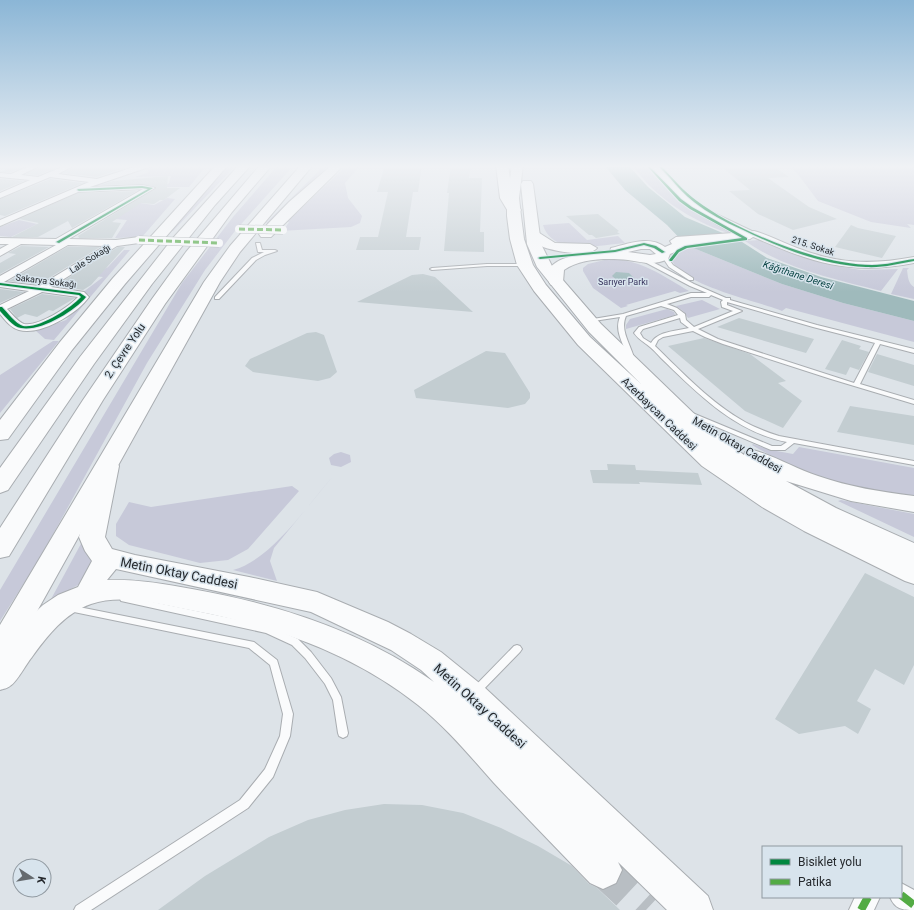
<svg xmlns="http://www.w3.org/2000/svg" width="914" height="910" font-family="Roboto,sans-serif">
	<rect width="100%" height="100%" fill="#dde3e8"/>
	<!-- green -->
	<path fill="#c7c9d9" d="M153,165H207L189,187H164L169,183L171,176L135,177L147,173L148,170H143Z
		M227,165H236L173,231H169Z
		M278,165H294L235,231L205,270L147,363L40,558L0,621V590L182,283L233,217Z
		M325,165H332L269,223H266Z
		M347,165H361L345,183L348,198L362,216L360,223L351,227L280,231L284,230L289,222H287Z
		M632,165H645L681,201L731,232L728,233C690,220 656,198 632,165Z
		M787,165H914V225L907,224L911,228L871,222L818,201L797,173Z
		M167,198L175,199L142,237L115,238L127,220L115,219L140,203L154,205Z
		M19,220L37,224L11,237L0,236V227Z
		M569,223L587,240L618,236L625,243C600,245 553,257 543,225Z
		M759,240L843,267L861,270L898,269L881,291C835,279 785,269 745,241Z
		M686,245L782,284L843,303L914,321V342L786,308L782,311C762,302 664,282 672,253Z
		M124,250H130L54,340L45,339L36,331L66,320L90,295L82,293L103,277L92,276L108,267Z
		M609,259C641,259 663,276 689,291L680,293L675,291L626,305L628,306L621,308L593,288L583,271V268L588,264Z
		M903,268H909L907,270C908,277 908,283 914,287V299L891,294Z
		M702,300L720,309L688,318L683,311L676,306Z
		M667,309L674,312L675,315L626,329V325L630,319Z
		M53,341H59L0,413V375Z
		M753,444L771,450L793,454L799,447L914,468V496C859,494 799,473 752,445Z
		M341,452L350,455L351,462L341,467L331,465L329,458L334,454Z
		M333,476L274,548L270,561L277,581L233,570C271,560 307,506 333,476Z
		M292,486L299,491L248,549L228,560L200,563L129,545L116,536V524L129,502L151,507Z
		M841,500L914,514V537L838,501Z
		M83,540L96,560L83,582L50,601Z"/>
	<!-- water -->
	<path fill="#9fbabc" d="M604,165H628L648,187L685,217L739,240L767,258L821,277L914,301V321L843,303L782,284L686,245L667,225L625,190Z
		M616,272L629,273L634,278C628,283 618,282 612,276Z"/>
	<!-- building -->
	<path fill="#c3cdd1" d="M17,165H29L11,172H0Z
		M40,165H64L38,175L26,174L40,167Z
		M76,165H133L97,177L63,173Z
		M385,165H422L418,192H413L406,237H421L419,250H356L360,237H378L388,192H377Z
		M451,165H471L469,178H482L480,232H484V252L444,251L449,193H447Z
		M773,166L789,177L768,178L809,207L837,219L793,230L758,214L729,191L750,190L723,168Z
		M168,176L167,188H180L164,200H160L154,204L141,203L112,222L121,223L112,238H79L78,236L156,188L142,184L100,185L113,181Z
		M0,179L24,181L0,191Z
		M50,179L83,183L5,216L0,215V199Z
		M137,191L72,228L68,221L38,237H12L39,223L19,219L78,193Z
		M598,214L619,231L617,232L620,234L596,238L592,235H589L566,216Z
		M851,225L858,228L896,236L882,258L835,247Z
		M21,246L49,247L0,274V263L16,254L8,253Z
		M67,247H100L39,284L9,281Z
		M118,247H125L91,285L83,290L55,286Z
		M423,274L435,277L473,312L357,302L412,275Z
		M0,289L24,292L0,303Z
		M42,294L75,298L53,311L49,310L37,317L25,314L17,318L10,309Z
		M739,318L814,339L806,353L717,327Z
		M307,333L316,332L324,335L337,372L330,378L318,381L253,372L245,366L250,359Z
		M704,338L750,354L786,381L778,383L802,401L783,428L745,411L668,346Z
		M842,340L861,346L859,349L869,352L859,370L850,367L846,375L825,369Z
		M486,351L505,353L530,393V398L525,404L508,408L416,398L414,390Z
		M877,354L914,365V386L868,372Z
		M850,406L914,416V445L837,432Z
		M607,464L635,465L636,470L698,473L702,485L639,482L640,484L593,483L590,470H608Z
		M865,573L914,597V665L904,685L875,669L857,701L871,709L858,734L845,726L799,734L775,719Z
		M384,804L422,805L463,813L501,828L538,846L572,866L589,884L596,887L620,910H158L205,876L269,837L308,820L345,810Z"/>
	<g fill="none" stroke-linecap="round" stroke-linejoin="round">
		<!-- primary-tunnel -->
		<path stroke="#b8bec3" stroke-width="34" stroke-dasharray="34 17" stroke-linecap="butt" d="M603,870L646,910"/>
		<defs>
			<path id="lane" d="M256,243H260L262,250H275L277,251L265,255L256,260L219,299H215V297L252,258L264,252H258Z
				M661,254H665L673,265L693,278V280H689L669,267L661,255Z
				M641,258H645L694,284L726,298H730V300L817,325L914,349V353L880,344L860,384L914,400V404L831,379L723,344L705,337L693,331L663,337L658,340L655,346C683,373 711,403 745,422C756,428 767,432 779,436L914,461V465L794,443L785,450H771L686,414L685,413L686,412H690L772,446H781L787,442C735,432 697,393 661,358C657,354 654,350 650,347C643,341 640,341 634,333L639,327L678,315L674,310L661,306L626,316C619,332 633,347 635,363L632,365L629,363C627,348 613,333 620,317L587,322V320L623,314L691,293H707L690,286L641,260ZM711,295L723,300L721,302L722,307L733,311L694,327L686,320L685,314L677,308L667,304L691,297H709ZM727,302L813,327L875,343L854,383L718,339L698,329L742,311L727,305ZM680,318L681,322L689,328C676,331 658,331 651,343L643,338L640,333L643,329Z
				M487,264H525L527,265L525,266H487L432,270L430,269L432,268Z
				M124,596L268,626L298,639L311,652L331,678L341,697L348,733L347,736L343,738L339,736L338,733L333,700L325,684L305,658L292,645L266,633L121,601L120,599L121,597Z
				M69,605L254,642L277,660L293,714L290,736L273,777L248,808L91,910H74L76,906L240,800L265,769L280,736L283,714L270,665L249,648L69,611L66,610L65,608L66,606Z
				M517,645L520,646L522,649L520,652L479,694L476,695L473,694L471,691L473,688L514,646Z"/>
			<path id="street" d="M32,165L39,166L21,175L38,177L67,165H75L58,174L97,179L140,165H149V167L90,187L142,185L155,188L69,239L116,240L139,237L143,240L139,243L117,246L51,287L84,292L89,297C77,314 40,336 19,330C11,328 5,320 0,314V305L29,291L0,287V276L56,245L21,244L0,256V249L9,244H0V238L56,239L143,189L78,192L0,226V220L89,182L50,177L0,198V193L30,180L0,177V173L11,174ZM68,245L105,246L39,286L4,282ZM42,292L78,297C69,307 38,327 24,324C18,322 12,314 7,309Z
				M754,231C769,235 783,243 797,248C838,264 871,265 914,257V263C848,276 811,262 751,236V232Z
				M901,883L914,890V910C902,910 895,909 890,897H901Z
				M855,897H880L874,910H849Z"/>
			<path id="secondary" d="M649,165H659L692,199L714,213L754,232L756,235L750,239L692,245L670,254L668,259C654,266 642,262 628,260C608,258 581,258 564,270L563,282L561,285H551L549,282L550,268C560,254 594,252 610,251L611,248C628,244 649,235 665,247L672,244L670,241L676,237L733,233C700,216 671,196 649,165ZM641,249H650L656,254L650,255L628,252Z
				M533,229L555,243L590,244L597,248C590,258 551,251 541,246C535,243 530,238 527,233L529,230Z"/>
			<path id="primary" d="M512,165H523L519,198L521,216L524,239L533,265L546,285L590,337L641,384L589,332L537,267L527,244L521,184L523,181H531L533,184L541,244L552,266L562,279L601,324L711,430L744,455L745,452L753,450C775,456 796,469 818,476C849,487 882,492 914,496V512L851,501L786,481L836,508L914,543V584L905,581L804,531L762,507L702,466L578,345L534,291L517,265L510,239L507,216V198Z
				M108,459L116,461L119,466L105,537L112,549L135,555L249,577L317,592L388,622L411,634L441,652L483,686L708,896L713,910H667L618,862L622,870L616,883L603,889L590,883C558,850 526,817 494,783C470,756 447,728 418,705C354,654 275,626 195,611C163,605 123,593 91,604C65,613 47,636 32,657C26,664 17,682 10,686C8,688 3,689 0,690V654L29,618L43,605L58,595L78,587L92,561L85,551L79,537L97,466L100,461ZM116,569L311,612L391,650L421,670L434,682C362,631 277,604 192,589C163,584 136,579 107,580Z"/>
			<path id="highway" d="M216,165H228L125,284L72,350L8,439L0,440V420L60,342L113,278Z
				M239,165H251L215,205L152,284L94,364L8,490L0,493V468L80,357L173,238Z
				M260,165H272L232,212L165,304L103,400L9,556L0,558V528L83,400L152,299L186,252Z
				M301,165H313L240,252L220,282L10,660L0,663V625L204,282L230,246Z
				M332,165H344L271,237H261L259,234L261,231L289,202Z
				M496,165H508L513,198L521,210L519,213H509L500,198Z"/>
		</defs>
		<!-- lane casing -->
		<use href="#lane" stroke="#a9adb1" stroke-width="2"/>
		<!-- street casing -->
		<use href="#street" stroke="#a9adb1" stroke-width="2"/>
		<!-- secondary casing -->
		<use href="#secondary" stroke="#a9adb1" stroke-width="2"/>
		<!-- primary casing -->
		<use href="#primary" stroke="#a9adb1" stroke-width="2"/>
		<!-- highway casing -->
		<use href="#highway" stroke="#a9adb1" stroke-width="2"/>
		<!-- lane -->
		<use href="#lane" fill="#fafbfc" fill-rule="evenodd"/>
		<!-- street -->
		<use href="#street" fill="#fafbfc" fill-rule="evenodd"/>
		<!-- secondary -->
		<use href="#secondary" fill="#fafbfc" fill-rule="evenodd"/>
		<!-- primary -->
		<use href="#primary" fill="#fafbfc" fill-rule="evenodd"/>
		<!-- highway -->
		<use href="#highway" fill="#fafbfc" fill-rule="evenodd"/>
		<defs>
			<path id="street-bridge" d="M239,229L283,230
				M139,240L219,243"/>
		</defs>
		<!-- street-bridge casing -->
		<use href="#street-bridge" stroke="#a9adb1" stroke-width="9" stroke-linecap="butt"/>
		<!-- street-bridge -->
		<use href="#street-bridge" stroke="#fafbfc" stroke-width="8"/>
		<!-- quiet-far1 -->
		<path stroke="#53ab44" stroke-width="3" stroke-dasharray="6 3" stroke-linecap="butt" d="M239,229L283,230
			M139,240L219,243"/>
		<!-- quiet -->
		<path stroke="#53ab44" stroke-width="8" stroke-dasharray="16 8" stroke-linecap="butt" d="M901,895L914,905
			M861,910L868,897"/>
		<defs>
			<path id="cycleway" d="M646,165H648L681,199L692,207L747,238V240L687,248L679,252L672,261H670L669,260L677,250L685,246L742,238L690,209L679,201Z
				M658,165H660C672,177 683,191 697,201C738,232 821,265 872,265C886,265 900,261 914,259V261C898,264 882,268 866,267C822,265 780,248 741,229C725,222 708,213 694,202C685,195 677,186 670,178C666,174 661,169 658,165Z
				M142,186L153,188L59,243L56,242L148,189L142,188L79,191L77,190L78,189Z
				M644,243L656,246L665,252L662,253L654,248L644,245L615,252L540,259L538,258L540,257L615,250Z
				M0,283L80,293L86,297C75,311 40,332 21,328C13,327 5,316 0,311V307H2C7,312 16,324 23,326C39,329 71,308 81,297L79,295L0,285Z"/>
		</defs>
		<!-- cycleway casing -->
		<use href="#cycleway" stroke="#d8e4ed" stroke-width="2"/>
		<!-- cycleway -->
		<use href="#cycleway" fill="#00873e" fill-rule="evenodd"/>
	</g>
	<!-- sky -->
	<linearGradient id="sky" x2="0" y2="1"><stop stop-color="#8bb6d6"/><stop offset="0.57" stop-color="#f0f2f5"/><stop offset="1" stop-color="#f0f2f5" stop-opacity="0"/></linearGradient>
	<rect width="914" height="292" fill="url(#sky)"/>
	<g text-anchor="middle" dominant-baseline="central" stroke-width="3" stroke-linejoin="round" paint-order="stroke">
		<!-- far-street labels -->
		<g font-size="9" fill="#25292d" stroke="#d8e4ed">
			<text transform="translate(813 246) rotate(18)">215. Sokak</text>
			<text transform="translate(90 259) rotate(-32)">Lale Sokağı</text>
			<text transform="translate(46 281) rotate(7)">Sakarya Sokağı</text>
		</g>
		<!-- far-park labels -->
		<g font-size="9" fill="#39355e" stroke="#d8e4ed">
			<text x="623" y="282">Sarıyer Parkı</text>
		</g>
		<!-- far-water labels -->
		<g font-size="10" font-style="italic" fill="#0a4545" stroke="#d8e4ed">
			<text transform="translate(798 275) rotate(18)">Kâğıthane Deresi</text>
		</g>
		<!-- street labels -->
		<g font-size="11" fill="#25292d" stroke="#d8e4ed">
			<text transform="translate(125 351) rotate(-56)">2. Çevre Yolu</text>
			<text transform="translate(659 414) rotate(44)">Azerbaycan Caddesi</text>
			<text transform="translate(737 445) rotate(30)">Metin Oktay Caddesi</text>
		</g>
		<!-- near-street labels -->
		<g font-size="13" fill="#25292d" stroke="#d8e4ed">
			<text transform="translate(179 573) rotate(11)">Metin Oktay Caddesi</text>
			<text transform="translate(480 706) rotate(42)">Metin Oktay Caddesi</text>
		</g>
	</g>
	<!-- legend -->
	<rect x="762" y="846" width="140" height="52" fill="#d8e4ed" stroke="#9099a0"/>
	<rect x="770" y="859" width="20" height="6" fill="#00873e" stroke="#9099a0"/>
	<text x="798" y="866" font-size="12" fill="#25292d">Bisiklet yolu</text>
	<rect x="770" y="879" width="20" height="6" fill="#53ab44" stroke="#9099a0"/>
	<text x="798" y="886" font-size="12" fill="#25292d">Patika</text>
	<!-- north arrow -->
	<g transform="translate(32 878) rotate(102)"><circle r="19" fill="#d8e4ed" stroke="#9099a0"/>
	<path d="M0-3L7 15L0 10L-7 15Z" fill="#656a6e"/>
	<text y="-6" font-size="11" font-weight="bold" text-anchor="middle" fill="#25292d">K</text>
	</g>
</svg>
